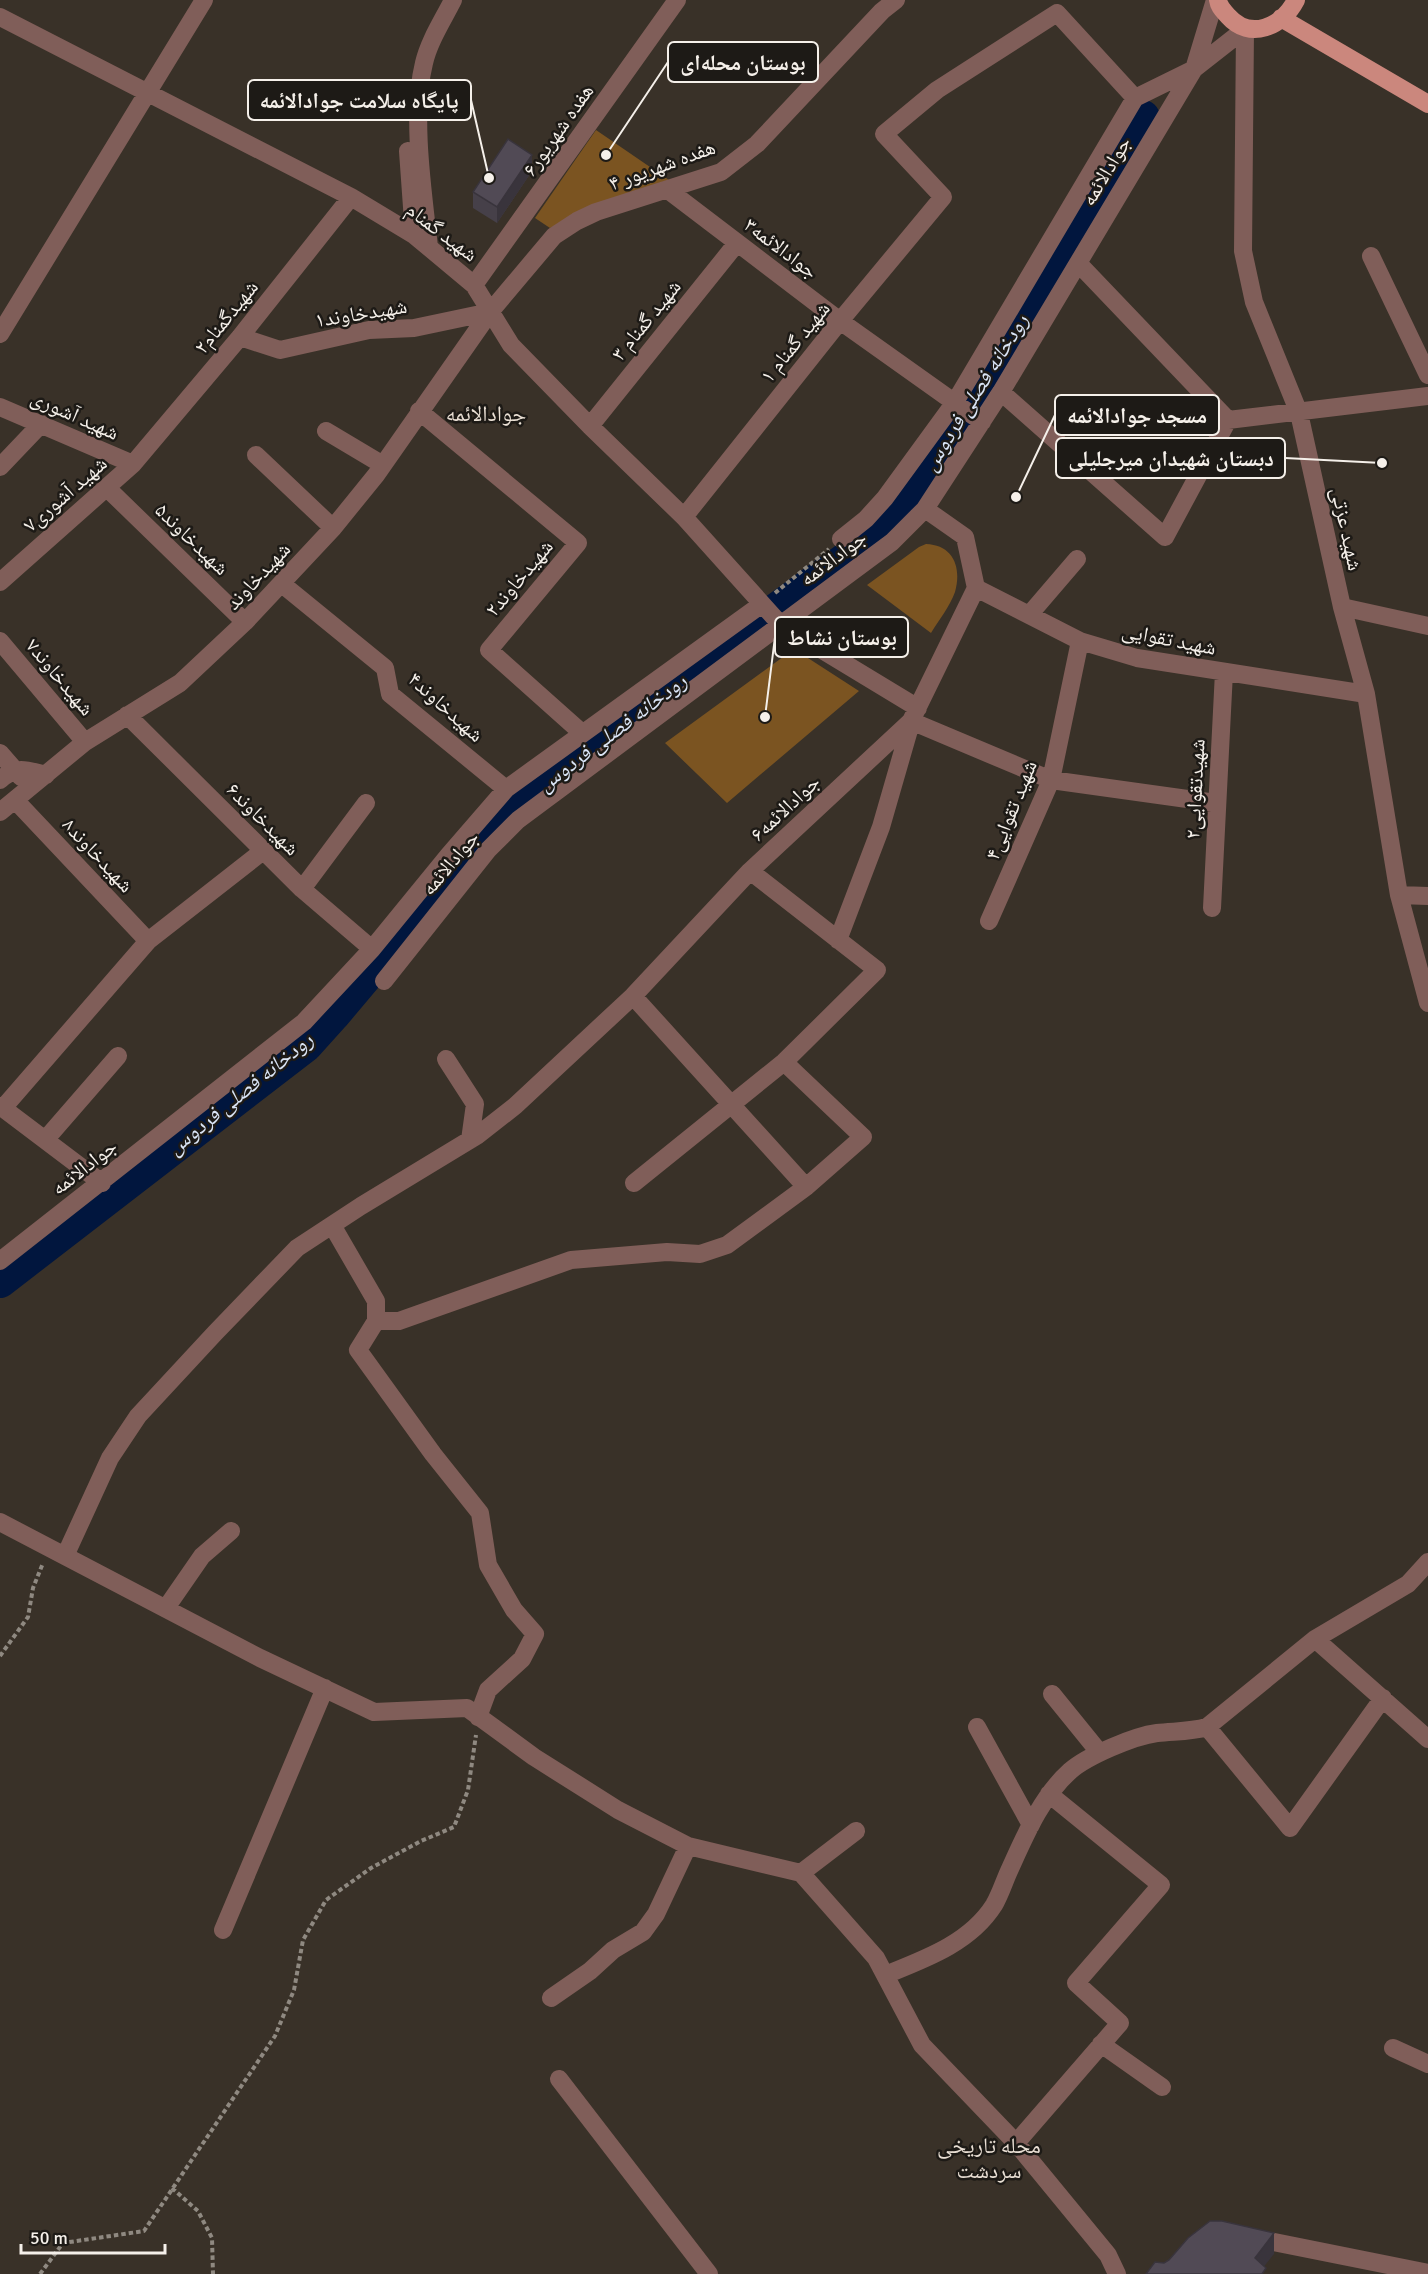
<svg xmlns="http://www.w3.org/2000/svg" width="1428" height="2274" font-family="Signika,'Noto Naskh Arabic',sans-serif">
	<rect width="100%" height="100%" fill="#393128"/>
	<!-- green -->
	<path fill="#7b5421" d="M596,130L669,180L550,228L535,218Z
		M926,544C953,545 962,567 955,592C950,606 939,620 931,633L867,585L919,547Z
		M794,649L859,691L727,803L665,743Z"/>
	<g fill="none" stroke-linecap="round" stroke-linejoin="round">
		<!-- river -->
		<path stroke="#01163e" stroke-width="34" d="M0,1281L306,1045L333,1015L499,818L586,748L882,533L899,513L961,420L1143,117"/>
		<!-- path -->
		<path stroke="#8f8981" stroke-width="4" stroke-dasharray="4.5 3" stroke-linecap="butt" d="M775,593L829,549
			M0,1656L28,1617L33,1588L43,1563
			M172,2188L198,2211L212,2238L213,2274
			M40,2274L63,2243L144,2231L275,2036L294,1990L303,1940L326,1900L371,1868L421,1841L454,1827L468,1790L476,1735"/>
		<!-- minor -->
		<path stroke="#805e59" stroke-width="18" d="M0,17L351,197L414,235L474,285L511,345L590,426L684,517L781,625L918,708
			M1245,29L1243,251L1254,302L1299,413L1342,607L1366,694L1399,895L1428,1003
			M408,151L414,235
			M668,190L840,321L982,422
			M429,247C423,192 411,115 424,63C429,41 443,20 453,0
			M1371,256L1428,375
			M1078,263L1228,420L1428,396
			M474,285L677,0
			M0,334L204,0
			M240,337L280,350L369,330L414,328L490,312
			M1001,392L1165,537L1228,420
			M0,407L133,464
			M419,411L578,543L489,650L582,733
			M590,426L737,243
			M326,431L383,465
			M256,455L333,528
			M0,467L41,424
			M107,488L245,622
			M684,517L840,321L943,197L884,134L937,90L1057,13L1135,98
			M841,539L866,519L885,498L955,402L1135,98L1194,69L1245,29
			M0,582L133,464L240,337L351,197
			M282,584L385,668L390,694L506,789
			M976,588L1080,641L1137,658L1366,694
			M1342,607L1428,626
			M1029,615L1077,559
			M0,641L85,742
			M127,715L302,889L372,949
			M911,721L1051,780L1216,803
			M0,753L21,777
			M0,780C17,765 26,770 46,775
			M15,800L148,941
			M0,812L85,742L180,683L245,622L333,528L376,475L490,312L554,236L577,221L596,212L721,172L757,144L882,11L896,0
			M302,889L366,803
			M1399,895L1428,896
			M1212,908L1224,672
			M989,921L1051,780L1080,641
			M838,940L881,827L911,723
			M384,981L488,850L518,820L861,565L892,542L925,509L1001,392L1194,69L1215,0
			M633,996L806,1187
			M446,1059L475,1104L470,1140
			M0,1106L102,1183
			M3,1108L148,941L263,851
			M45,1140L118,1056
			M634,1183L784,1062L877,970L750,871
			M332,1225L376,1301V1321L358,1350L433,1454L480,1513L488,1565L514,1610L535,1634L522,1659L488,1690L478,1717
			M0,1261L304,1022L372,949L448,856L506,789L762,604
			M376,1321H399L571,1260L667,1252L700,1254L727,1245L806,1187L863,1137L784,1062
			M0,1522L260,1658L374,1712L467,1708L534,1757L618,1810L688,1846L801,1873L876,1958L922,2045L1016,2143L1108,2255L1117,2274
			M65,1556L110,1458L138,1416L215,1333L297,1248L361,1206L478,1135L515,1106L633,996L750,871L911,721L976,588L965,537L925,509
			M166,1608L202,1556L231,1531
			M1315,1639L1428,1739
			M1052,1694L1099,1752
			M977,1727L1031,1825
			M1207,1727L1290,1828L1383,1698
			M801,1873L856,1831
			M223,1930L325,1688
			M885,1975C925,1959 970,1943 994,1905C1000,1895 1004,1882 1009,1871C1025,1836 1041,1797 1070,1771C1087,1756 1134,1736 1157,1733C1174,1731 1190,1732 1207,1727L1315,1639L1408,1584L1428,1562
			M551,1998L590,1971L613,1950L643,1932L656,1914L688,1846
			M1101,2044L1162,2087
			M1393,2048L1428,2064
			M559,2079L709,2274
			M1016,2143L1120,2023L1076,1983L1161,1885L1049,1794
			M1249,2237L1428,2273"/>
		<!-- major -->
		<path stroke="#cb877d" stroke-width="18" d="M1218,0C1219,7 1223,10 1228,16C1250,41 1282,27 1296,0
			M1281,18L1428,104"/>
	</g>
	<!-- wall -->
	<path fill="#464049" d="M532,171L497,223L473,208V192Z"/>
	<!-- shaded-wall -->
	<path fill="#39343c" d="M532,155V171L497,223V207Z
		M1274,2233V2254L1258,2274L1255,2258Z"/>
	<!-- building -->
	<path fill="#514a55" stroke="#39343c" stroke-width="1.5" d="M508,139L532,155L497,207L473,192Z
		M1210,2221H1222L1274,2233L1255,2258L1266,2268L1262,2274H1146L1155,2262L1164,2263L1169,2260L1188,2238Z"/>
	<g text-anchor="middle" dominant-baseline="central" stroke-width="5" stroke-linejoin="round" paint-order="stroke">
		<!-- street labels -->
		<g font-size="21" fill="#f5f0ea" stroke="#1d1a16">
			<text transform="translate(558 130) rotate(-55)">هفده شهریور۶</text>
			<text transform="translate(662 165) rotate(-20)">هفده شهریور ۴</text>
			<text transform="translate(1106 171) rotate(-59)">جوادالائمه</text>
			<text transform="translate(442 232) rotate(37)">شهید گمنام</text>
			<text transform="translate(781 248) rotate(37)">جوادالائمه۳</text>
			<text transform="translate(361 313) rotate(-9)">شهیدخاوند۱</text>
			<text transform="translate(226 317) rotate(-51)">شهیدگمنام۲</text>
			<text transform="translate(646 320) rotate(-51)">شهید گمنام ۳</text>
			<text transform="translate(795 342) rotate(-51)">شهید گمنام ۱</text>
			<text transform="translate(75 415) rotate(24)">شهید آشوری</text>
			<text transform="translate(65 494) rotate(-41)">شهید آشوری۷</text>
			<text transform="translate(1347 529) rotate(78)">شهید عزتی</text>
			<text transform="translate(192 539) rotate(44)">شهیدخاوند۵</text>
			<text transform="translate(833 558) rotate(-37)">جوادالائمه</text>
			<text transform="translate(258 576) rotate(-47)">شهیدخاوند</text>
			<text transform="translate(519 578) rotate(-50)">شهیدخاوند۲</text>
			<text transform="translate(1169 639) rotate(11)">شهید تقوایی</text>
			<text transform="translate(60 677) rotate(50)">شهیدخاوند۷</text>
			<text transform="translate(446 707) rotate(42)">شهیدخاوند۴</text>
			<text transform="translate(1195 789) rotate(-87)">شهیدتقوایی۲</text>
			<text transform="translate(785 808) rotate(-43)">جوادالائمه۶</text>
			<text transform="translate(1011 810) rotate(-68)">شهید تقوایی۴</text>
			<text transform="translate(263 819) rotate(45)">شهیدخاوند۶</text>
			<text transform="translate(98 855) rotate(47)">شهیدخاوند۸</text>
			<text transform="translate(450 863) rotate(-50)">جوادالائمه</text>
			<text transform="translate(84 1167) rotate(-38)">جوادالائمه</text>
		</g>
		<!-- water labels -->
		<g font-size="22" font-style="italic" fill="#dae5f6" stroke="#1d1a16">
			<text transform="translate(975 392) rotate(-58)">رودخانه فصلی فردوس</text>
			<text transform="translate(612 732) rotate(-37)">رودخانه فصلی فردوس</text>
			<text transform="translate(240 1093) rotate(-39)">رودخانه فصلی فردوس</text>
		</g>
		<!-- neighbourhood labels -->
		<g font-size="22" fill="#e9dfd4" stroke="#1d1a16">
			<text x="486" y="413">جوادالائمه</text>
			<text x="989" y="2145">محله تاریخی<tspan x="989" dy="25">سردشت</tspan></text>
		</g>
	</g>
	<!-- callouts -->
	<path fill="none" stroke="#f5f0ea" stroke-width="2" d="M606 155L668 62M489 178L471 100M1016 497L1055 415M1382 463L1285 458M765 717L775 637"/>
	<g fill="#f5f0ea" stroke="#1d1a16" stroke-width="2">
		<circle cx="606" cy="155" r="6"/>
		<circle cx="489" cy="178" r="6"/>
		<circle cx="1016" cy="497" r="6"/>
		<circle cx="1382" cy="463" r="6"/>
		<circle cx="765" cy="717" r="6"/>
	</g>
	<g fill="#1d1a16" stroke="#f5f0ea" stroke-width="2">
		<rect x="668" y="42" width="150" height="40" rx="6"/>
		<rect x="248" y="80" width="223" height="40" rx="6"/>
		<rect x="1055" y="395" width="164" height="40" rx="6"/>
		<rect x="1056" y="438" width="229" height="40" rx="6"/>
		<rect x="775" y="617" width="133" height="40" rx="6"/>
	</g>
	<g font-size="22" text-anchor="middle" font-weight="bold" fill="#f5f0ea">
		<text x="743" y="70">بوستان محله‌ای</text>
		<text x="359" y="108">پایگاه سلامت جوادالائمه</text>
		<text x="1137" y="423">مسجد جوادالائمه</text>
		<text x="1171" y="466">دبستان شهیدان میرجلیلی</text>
		<text x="842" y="645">بوستان نشاط</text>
	</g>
	<!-- scale -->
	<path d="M21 2244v9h144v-9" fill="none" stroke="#f5f0ea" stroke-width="3"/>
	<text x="30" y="2244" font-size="18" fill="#f5f0ea" stroke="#1d1a16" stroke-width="4.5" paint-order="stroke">50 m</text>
</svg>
